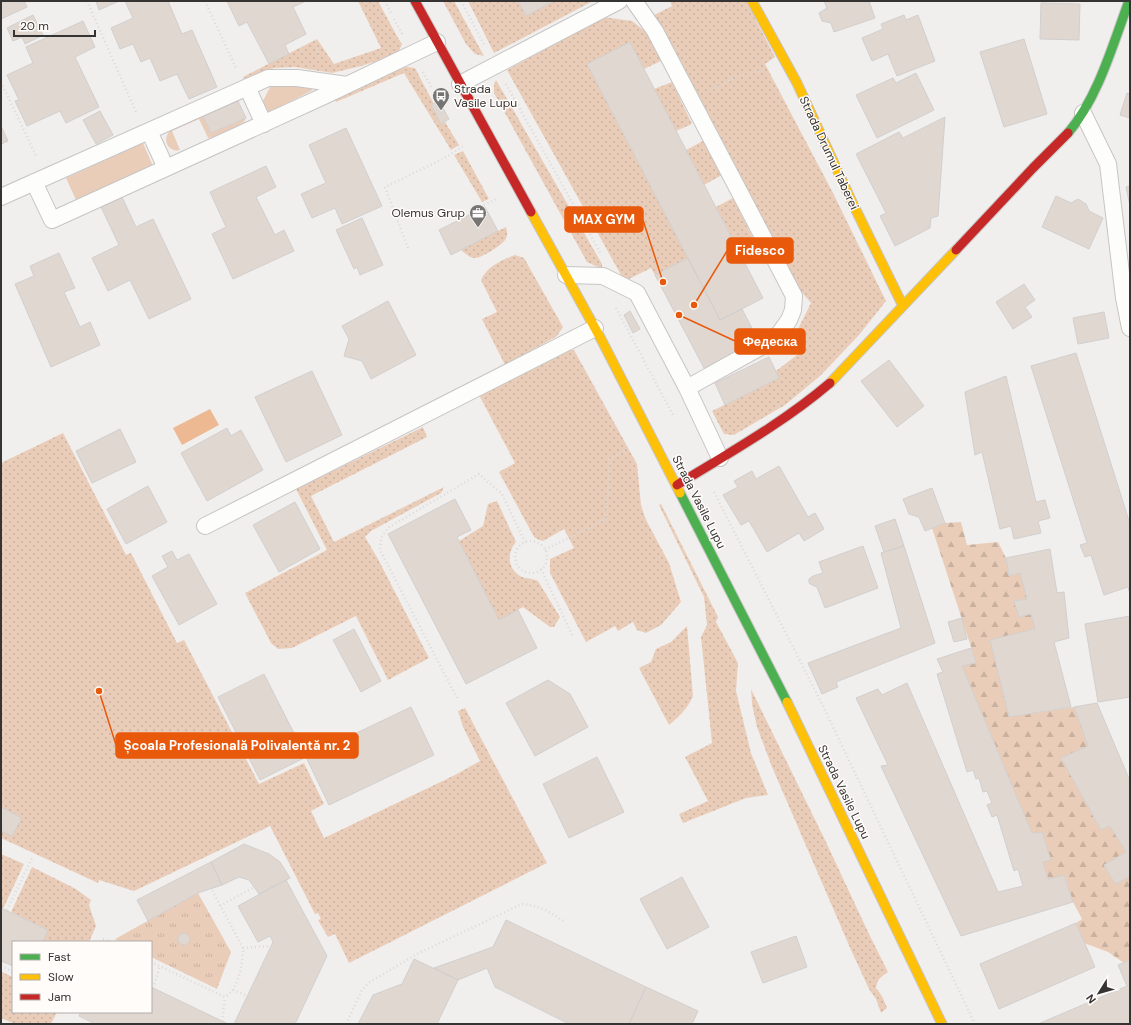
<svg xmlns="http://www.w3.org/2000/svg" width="1131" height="1025" font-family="'DM Sans',sans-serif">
	<defs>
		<pattern id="forest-firs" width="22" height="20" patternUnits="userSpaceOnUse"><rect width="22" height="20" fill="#eacdb9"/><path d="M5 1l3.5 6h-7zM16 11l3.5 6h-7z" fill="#c9b1a0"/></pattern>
		<pattern id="park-tufts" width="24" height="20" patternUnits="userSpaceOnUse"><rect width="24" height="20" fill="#eacdb9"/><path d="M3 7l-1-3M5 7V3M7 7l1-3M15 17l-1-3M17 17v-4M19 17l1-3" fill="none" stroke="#c9b1a0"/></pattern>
		<pattern id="garden-dots" width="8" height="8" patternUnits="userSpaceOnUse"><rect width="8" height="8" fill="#eacdb9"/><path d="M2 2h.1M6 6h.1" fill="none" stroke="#c9b1a0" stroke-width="1.8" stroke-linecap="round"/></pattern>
	</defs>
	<rect width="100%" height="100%" fill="#f1efed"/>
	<!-- grass -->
	<path fill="#eacdb9" d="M284,84L302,85L313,90L265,114L262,103L270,87Z
		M238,98V101L203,116L211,133L246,118L244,122L221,135L208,138L199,119L172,131L180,150C169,153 161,140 170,131C173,128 179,126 183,123C201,114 219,106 238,98Z
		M143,143L153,166L76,200L66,178Z"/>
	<!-- forest -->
	<path fill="url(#forest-firs)" d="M961,522L967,545L998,542L1006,558L1009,576L1020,573L1027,599L1014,601L1019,617L1031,614L1035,629L990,640L1009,717L1074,707L1088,746L1061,758L1101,830L1110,826L1126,852L1104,865L1115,884L1129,877L1130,879V960L1124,963L1108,952L1084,943L1076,923L1082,919L1073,902L1065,876L1048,879L1043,862L1051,860L1042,832L1032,833L962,666L976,662L932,528L945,523Z"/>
	<!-- park -->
	<path fill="url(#park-tufts)" d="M198,893L231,952L217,989L151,957V942H120L115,939Z"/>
	<!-- garden -->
	<path fill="url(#garden-dots)" d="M358,1H378L398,38L402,44L399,51L383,59L361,66L332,73L295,67L274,68L244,79L243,77L317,39L334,64L381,48Z
		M443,1H454L484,56L475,54L466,44Z
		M468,1H518L526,16L554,1H593L494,53Z
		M670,1H746L775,57L765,64L833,193L886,301L859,335L820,376L785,405L734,435L724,434L712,411L779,378L776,371L806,348L794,337L811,303L800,290L654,15L672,6Z
		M603,17L632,21L646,32L661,61L644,69L630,42L587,64L688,258L655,275L651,268L627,280L621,275L507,70Z
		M401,66L415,68L434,104L431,105L441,124L445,122L459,145L451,150L404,73L336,102L332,94Z
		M496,80L602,264V269L587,262L494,93V84Z
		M672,82L692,124L676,131L654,89Z
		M703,141L722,175L704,185L686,150Z
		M463,151L489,199L482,202L454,155Z
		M733,198L754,240L738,249L716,207Z
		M506,227C507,231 508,236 505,240C502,245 482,258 475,258C469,258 465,253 461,250Z
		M515,255L524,258L563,327L557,336L505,365L482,319L497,312L481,280C487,266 502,260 515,255Z
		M574,350L637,464L641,505L646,520L669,563L681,602L661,625L646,633L637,630L633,622L618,631L615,626L586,642L550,573V559L574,548L564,529L543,541L539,540L534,537L499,472L515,463L479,395L565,351Z
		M423,427L427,437L311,496L334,542L444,487L441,493L371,531L365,537L378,559L429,658L388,680L356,616L292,648L278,649L271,643L245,593L327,550L296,489Z
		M63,433L126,555L131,553L177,643L184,640L259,784L304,763L324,804L311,811L324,838L455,775L480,761L463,727L458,711L465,708L547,863L349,963L335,934L328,937L318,920L321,919L318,913L315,914L270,826L134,891L99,880L98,883L1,838V463Z
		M497,501L516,542C507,552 507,568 520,576C526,579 532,578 538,581L560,617L554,627H550L523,607L499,620L459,541L483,526L488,504Z
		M661,504L718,617L716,622L738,663L736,691L751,753L768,795L746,798L683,823L679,814L708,801L685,757L712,743L701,637L707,625L704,597L659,505Z
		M687,626L693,696C688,708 679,717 669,725L639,668L651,662L656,649L671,642Z
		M751,689L826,842L869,934L888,972C881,977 877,979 876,988L882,996L887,1008L881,1013L876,999L869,989L851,950L772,767L757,727L752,704Z
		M1,854L24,864L3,909L1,908Z
		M32,867L76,889L91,900L89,905L96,926L89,942H43L48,930L11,912Z
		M2,972L13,977V1012H57L51,1024H15L1,1018V975Z"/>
	<!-- water -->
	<path fill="#ecb993" d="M210,409L219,425L182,445L173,428Z"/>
	<!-- building -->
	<path fill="#e0d7d0" stroke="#d1cfce" d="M1,1H24L27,7L1,19Z
		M96,1H119L99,10Z
		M125,1H168L182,34L192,30L217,87L189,99L177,74L160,81L150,58L141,62L133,44L120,49L111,28L133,18Z
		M227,1H306L293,7L306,34L285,45L289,54L269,64L247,22L239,26Z
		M518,1H554L526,16Z
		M824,1H869L875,18L834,32L831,23L822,21L819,13L827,8Z
		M1041,3L1080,4L1079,40L1040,39Z
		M33,15L43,35L25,44L22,37L13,41L7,28Z
		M904,15L906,20L918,15L935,61L897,76L888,54L872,61L862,38L883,29L881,24Z
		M83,21L95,47L75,57L99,107L66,123L60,111L27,126L15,101L19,100L7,75L33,63L26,47Z
		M1024,39L1047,114L1004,127L980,52Z
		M630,42L763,298L720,320L587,64Z
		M916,73L934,110L877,138L856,95L893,78L896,83Z
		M1127,93L1130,94V118L1120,115Z
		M238,101L246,118L211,133L203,116Z
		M439,101L449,119L441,124L431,105Z
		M100,111L113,135L96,144L83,120Z
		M945,117L938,216L931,218L930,228L895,246L880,216L886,213L856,154L899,132L903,138Z
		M1,126L8,141L1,144Z
		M346,128L382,206L342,224L335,208L312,218L301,194L326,183L309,145Z
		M266,166L276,187L256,197L275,235L284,230L294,251L233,279L212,234L226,227L210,192Z
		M1130,186V206L1126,187Z
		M1056,196L1071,203L1078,199L1086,204L1089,211L1103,218L1089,249L1042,227Z
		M122,197L136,227L153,219L191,299L149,319L130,280L108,291L92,258L119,245L101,207Z
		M485,207L498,231L451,255L439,230Z
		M362,218L383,265L360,275L357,267L354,269L336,230Z
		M59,253L75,288L64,292L80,327L90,322L100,345L51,367L15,284L34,276L30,266Z
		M688,258L720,320L742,309L758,340L704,368L655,275Z
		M1024,284L1035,300L1025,307L1032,317L1013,329L996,302Z
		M388,301L416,355L371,379L362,361L344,356L349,339L342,326Z
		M630,311L640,329L633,333L624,315Z
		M1104,312L1109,338L1078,344L1073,318Z
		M1076,353L1130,524V594L1128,587L1104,595L1091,555L1085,557L1080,545L1087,543L1031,366Z
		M769,357L779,378L725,405L715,383Z
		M889,360L924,406L897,427L861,381Z
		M312,371L342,435L286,462L255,397Z
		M1006,376L1036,502L1045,500L1050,518L1038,521L1041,533L1014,539L1011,526L1000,529L982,452L975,455L965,392Z
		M227,428L231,436L241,430L263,470L207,501L181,453Z
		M120,429L136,462L92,483L76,451Z
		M779,466L808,517L815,513L824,529L804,541L799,533L767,552L749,521L741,525L723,495L738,487L734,481L752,471L756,479Z
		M148,486L167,522L126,544L107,509Z
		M932,488L945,523L925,531L919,517L909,514L903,499Z
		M455,499L471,530L457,537L499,620L518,610L537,648L466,684L388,534Z
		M295,502L320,549L279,572L253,525Z
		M895,519L904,546L884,552L875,526Z
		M863,546L878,588L825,608L817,587L812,585L809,583V579L813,576L823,573L819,562Z
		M904,546L935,643L836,682L838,687L822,694L808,663L901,628L881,553Z
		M1050,549L1057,593L1064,592L1069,638L1054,642L1071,707L1009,717L990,640L1035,629L1031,614L1019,617L1014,601L1027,599L1020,573L1009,576L1006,558Z
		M172,551L177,560L189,554L217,604L179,625L152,576L168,567L162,556Z
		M1130,616V697L1098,702L1085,624Z
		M962,618L967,639L954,642L948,622Z
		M354,629L381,681L361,692L333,640Z
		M971,648L976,663L962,666L1032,833L1042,832L1051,860L1043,862L1048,879L1064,875L1073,902L961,936L881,766L888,765L856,698L878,689L882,695L907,683L998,892L1023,886L1018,869L1014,871L997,815L992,817L987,805L992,803L987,791L983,792L979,778L976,779L973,770L967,772L937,674L943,672L937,659Z
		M264,674L306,757L260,780L218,697Z
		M548,680L570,694L588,727L535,756L506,703Z
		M1097,703L1130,781V879L1129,877L1115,884L1104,865L1126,852L1110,826L1101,830L1061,758L1088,746L1074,707Z
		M411,707L434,755L329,805L306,757Z
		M597,757L624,812L569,838L543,784Z
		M1,807L22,818L12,836L1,831Z
		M244,844L269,854L280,862L290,878L259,894L249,880L239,877L222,885L211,862Z
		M211,862L222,885L198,893L148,921L137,900Z
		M682,877L709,927L667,949L640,899Z
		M286,880L327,956L295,1024H234L273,942L270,936L258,942L238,906Z
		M1,908L48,930L43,942H13V966L1,961Z
		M506,920L646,987L629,1024H569L495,987L487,968L458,980L434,968L493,947Z
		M1076,923L1095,967L999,1009L980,964Z
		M178 939a6 6 0 1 1 12 0a6 6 0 1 1-12 0Z
		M796,936L807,967L763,983L751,952Z
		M414,959L458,980L437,1024H358L373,995L402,984Z
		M1130,960V1024H1038L1127,986L1118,965Z
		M151,987L222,1021L228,1024H95L79,1016L81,1012H151Z
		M646,987L698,1011L692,1024H629Z"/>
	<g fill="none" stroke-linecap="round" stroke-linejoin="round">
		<defs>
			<path id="lane" d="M634,1L655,31L794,296L793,310L789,320L779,334L766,344L687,388L720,458
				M460,84L619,1
				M247,87L264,124
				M1083,113L1108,164L1124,298L1130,328
				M149,131L166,168
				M34,182L52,220L324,96L437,42
				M1,197L268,78H297L347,85
				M566,275L603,276L637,293L687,388
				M205,526L595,328"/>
			<path id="fast" d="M1068,133C1098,98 1113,44 1129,1
				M680,493L787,702"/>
			<path id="slow" d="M752,1L797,83L852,202L903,306
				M531,212L601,339L680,493
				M830,383L956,250
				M787,702L942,1024"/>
			<path id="jam" d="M415,1L531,212
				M956,250L1033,168L1068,133
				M677,485C729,453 783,423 830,383"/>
		</defs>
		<!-- lane casing -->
		<use href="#lane" stroke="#c7c5c4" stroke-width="18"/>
		<!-- fast casing -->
		<use href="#fast" stroke="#c7c5c4" stroke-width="11"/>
		<!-- slow casing -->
		<use href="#slow" stroke="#c7c5c4" stroke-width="11"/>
		<!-- jam casing -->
		<use href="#jam" stroke="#c7c5c4" stroke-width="11"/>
		<!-- path -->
		<path stroke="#dadad9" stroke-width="2.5" stroke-dasharray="1 3" stroke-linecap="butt" d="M87,1L136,112
			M205,1L236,68
			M385,1L391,13
			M461,1L485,46
			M394,19L402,34
			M315,40L320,60
			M423,72L432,88
			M1,82L37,158
			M506,84L601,254
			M711,91L737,76L763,71
			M469,215L468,213L496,199
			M408,248L385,187L443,159L465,145
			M743,260L750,257
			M616,308L673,415
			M714,492L822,704L975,1024
			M515 557a16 16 0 1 1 32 0a16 16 0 1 1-32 0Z
			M545,550L606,519L610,459L629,448
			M541,569L573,637
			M457,698L380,550L381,538L388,528L479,474L502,494L525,542
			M220,906L254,887
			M7,910L32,858
			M103,939L111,942
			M243,948L271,946
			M151,962L225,997C239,989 243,962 243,948L211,888
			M1,966L13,972
			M153,988L160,966
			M233,990L248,996
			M222,1021L225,998
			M346,1024L362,990L370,982L417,954L522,904C539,905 552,913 565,922"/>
		<!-- lane -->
		<use href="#lane" stroke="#fdfdfc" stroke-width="16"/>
		<!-- fast -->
		<use href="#fast" stroke="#4caf50" stroke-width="9"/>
		<!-- slow -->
		<use href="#slow" stroke="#ffc107" stroke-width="9"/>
		<!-- jam -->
		<use href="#jam" stroke="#c62828" stroke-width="9"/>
	</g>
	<!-- icons -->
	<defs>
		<symbol id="bus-pin" viewBox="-11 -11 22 30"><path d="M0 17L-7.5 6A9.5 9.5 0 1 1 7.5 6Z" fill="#777574" stroke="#fffcfa"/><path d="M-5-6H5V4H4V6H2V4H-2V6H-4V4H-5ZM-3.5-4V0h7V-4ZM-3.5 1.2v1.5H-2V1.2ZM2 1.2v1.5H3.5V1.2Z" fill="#fff"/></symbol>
		<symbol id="office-pin" viewBox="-11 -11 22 30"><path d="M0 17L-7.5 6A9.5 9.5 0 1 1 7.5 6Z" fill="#777574" stroke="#fffcfa"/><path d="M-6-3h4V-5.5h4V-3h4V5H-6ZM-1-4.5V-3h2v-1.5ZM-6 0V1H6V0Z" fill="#fff"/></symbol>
	</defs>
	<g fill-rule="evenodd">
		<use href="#bus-pin" x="431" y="86" width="20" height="27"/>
		<use href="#office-pin" x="468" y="203" width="20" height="27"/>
	</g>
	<g text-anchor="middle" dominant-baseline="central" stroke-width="3" stroke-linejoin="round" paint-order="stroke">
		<!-- poi labels -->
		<g font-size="12" fill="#363433" stroke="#fffcfa" text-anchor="start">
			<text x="454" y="89">Strada<tspan x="454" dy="14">Vasile Lupu</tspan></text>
			<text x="465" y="213" text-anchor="end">Olemus Grup</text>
		</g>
		<!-- street labels -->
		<g font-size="12" fill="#363433" stroke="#fffcfa">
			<text transform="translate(829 153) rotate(65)">Strada Drumul Taberei</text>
			<text transform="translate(699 502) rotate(63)">Strada Vasile Lupu</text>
			<text transform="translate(844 792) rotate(64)">Strada Vasile Lupu</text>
		</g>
	</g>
	<!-- callouts -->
	<path fill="none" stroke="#e8590c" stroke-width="1.5" d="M663 282L643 220M694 305L727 251M679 315L735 341M99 691L116 745"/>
	<g fill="#e8590c" stroke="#fffcfa" stroke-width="1.5">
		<circle cx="663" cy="282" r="4"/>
		<circle cx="694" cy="305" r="4"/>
		<circle cx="679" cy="315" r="4"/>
		<circle cx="99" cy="691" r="4"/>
	</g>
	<g fill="#e8590c" stroke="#e8590c" stroke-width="1.5">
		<rect x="565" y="207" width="78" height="25" rx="4"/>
		<rect x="727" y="238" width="66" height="25" rx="4"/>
		<rect x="735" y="329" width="70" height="25" rx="4"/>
		<rect x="116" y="733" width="242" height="25" rx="4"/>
	</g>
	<g font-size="13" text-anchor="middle" font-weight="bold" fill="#fff">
		<text x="604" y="224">MAX GYM</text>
		<text x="760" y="255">Fidesco</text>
		<text x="770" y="346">Федеска</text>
		<text x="237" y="750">Școala Profesională Polivalentă nr. 2</text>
	</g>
	<!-- border -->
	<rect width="1131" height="1025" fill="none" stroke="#363433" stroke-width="4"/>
	<!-- legend -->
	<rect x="12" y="941" width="140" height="72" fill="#fffcfa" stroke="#afacaa"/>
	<rect x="20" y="954" width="20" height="6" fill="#4caf50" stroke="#afacaa"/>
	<text x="48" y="961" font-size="12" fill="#363433">Fast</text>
	<rect x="20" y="974" width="20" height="6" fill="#ffc107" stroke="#afacaa"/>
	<text x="48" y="981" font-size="12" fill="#363433">Slow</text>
	<rect x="20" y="994" width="20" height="6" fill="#c62828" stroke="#afacaa"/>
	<text x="48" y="1001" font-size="12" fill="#363433">Jam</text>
	<!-- north arrow -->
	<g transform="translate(1099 993) rotate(233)" stroke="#fffcfa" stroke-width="3" paint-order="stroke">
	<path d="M0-3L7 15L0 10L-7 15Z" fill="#363433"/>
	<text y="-6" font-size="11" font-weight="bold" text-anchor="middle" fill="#363433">N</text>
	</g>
	<!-- scale -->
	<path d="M14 30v6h81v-6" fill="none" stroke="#363433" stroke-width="2"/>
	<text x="20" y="30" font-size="12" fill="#363433" stroke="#fffcfa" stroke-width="3" paint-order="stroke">20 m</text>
</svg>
